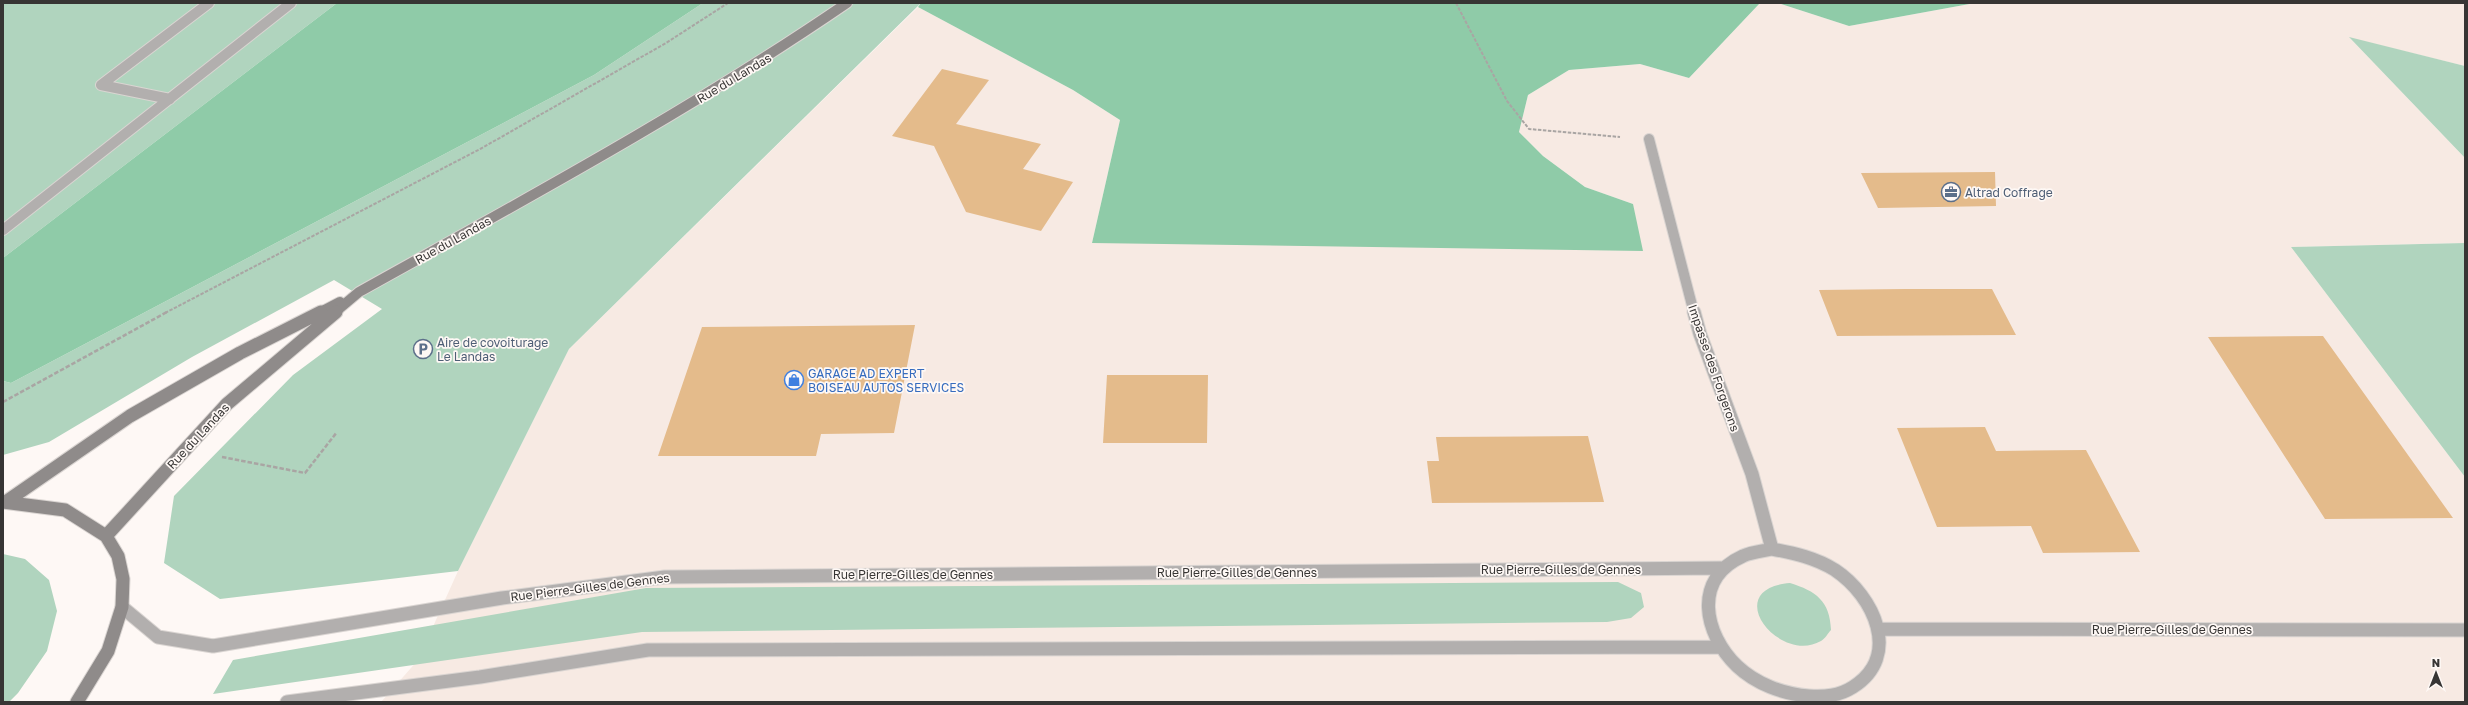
<svg xmlns="http://www.w3.org/2000/svg" width="2468" height="705" font-family="'Golos Text',sans-serif">
	<rect width="100%" height="100%" fill="#fef8f5"/>
	<!-- built -->
	<path fill="#f7eae3" d="M1760,3H1778L1849,26L1975,3H2464L2465,66L2350,38L2465,158V243L2291,247L2465,477V702H381L418,660L458,571L569,349L918,7L1073,90L1120,120L1092,243L1633,204L1585,187L1543,156L1519,132L1528,95L1569,70L1640,64L1689,78Z"/>
	<!-- green -->
	<path fill="#b0d4be" d="M3,3H337L3,258Z
		M703,3H921L569,349L458,571L220,599L164,563L174,496L293,375L382,309L334,280L192,357L49,442L3,455V381L11,383L594,75Z
		M2349,37L2465,66V158Z
		M2465,243V477L2291,247Z
		M3,554L25,559L49,580L57,611L47,651L18,693L9,702H3Z
		M1618,582L1641,593L1644,607L1631,618L1607,622L642,632L213,694L233,660L646,588Z
		M1790,583C1816,591 1830,601 1831,630C1828,633 1825,639 1821,641C1779,665 1719,589 1790,583Z"/>
	<!-- forest -->
	<path fill="#8fcba8" d="M337,3H703L594,75L11,383L3,381V258Z
		M921,3H1760L1689,78L1640,64L1569,70L1528,95L1519,132L1543,156L1585,187L1633,204L1643,251L1092,243L1120,120L1073,90L918,7Z
		M1778,3H1975L1849,26Z"/>
	<!-- building -->
	<path fill="#e4bb8b" d="M942,69L989,80L956,124L1041,144L1023,169L1073,182L1041,231L966,212L934,146L892,136Z
		M1995,172L1996,206L1878,208L1861,173Z
		M1905,289H1992L2016,335L1837,336L1819,290Z
		M915,325L894,433L821,434L816,456H658L702,327Z
		M2323,336L2453,518L2325,519L2208,337Z
		M1107,375H1208L1207,443H1103Z
		M1985,427L1996,451L2086,450L2140,552L2043,553L2031,526L1937,527L1897,428Z
		M1588,436L1604,502L1432,503L1427,461H1439L1436,437Z"/>
	<g fill="none" stroke-linecap="round" stroke-linejoin="round">
		<defs>
			<path id="lane" d="M170,99L101,85L209,3
				M3,230L291,3"/>
			<path id="street-far1" d="M1649,139L1694,313"/>
			<path id="street" d="M1694,312L1700,334L1752,474L1772,549
				M1772,549C1794,553 1816,558 1835,570C1874,596 1902,656 1853,687C1839,696 1825,697 1809,696C1783,694 1756,684 1737,666C1704,634 1692,579 1743,556C1751,552 1763,551 1772,549Z
				M122,607L158,637L213,646L502,598L665,577L1721,568
				M1878,629L2465,630
				M287,702L480,677L648,650L1721,647"/>
			<path id="secondary-far1" d="M319,313L340,302
				M334,313L359,292C524,200 691,110 847,3"/>
			<path id="secondary" d="M7,501L130,416L240,353L321,312
				M3,502L65,510L106,536L118,556L123,579L122,607L108,651L77,702
				M106,536L227,404L336,312"/>
		</defs>
		<!-- lane casing -->
		<use href="#lane" stroke="#dad5d2" stroke-width="12"/>
		<!-- street-far1 casing -->
		<use href="#street-far1" stroke="#dad5d2" stroke-width="12"/>
		<!-- street casing -->
		<use href="#street" stroke="#dad5d2" stroke-width="15"/>
		<!-- secondary-far1 casing -->
		<use href="#secondary-far1" stroke="#dad5d2" stroke-width="12"/>
		<!-- secondary casing -->
		<use href="#secondary" stroke="#dad5d2" stroke-width="15"/>
		<!-- path-far1 -->
		<path stroke="#a9a5a3" stroke-width="2" stroke-dasharray="3.5 1.5" stroke-linecap="butt" d="M1456,3L1507,101L1529,129L1620,137
			M165,313L482,148L666,43L728,3"/>
		<!-- path -->
		<path stroke="#a9a5a3" stroke-width="2.5" stroke-dasharray="4.5 2" stroke-linecap="butt" d="M3,402L167,312
			M222,457L305,473L337,432"/>
		<!-- lane -->
		<use href="#lane" stroke="#b2afae" stroke-width="10"/>
		<!-- street-far1 -->
		<use href="#street-far1" stroke="#b2afae" stroke-width="10"/>
		<!-- street -->
		<use href="#street" stroke="#b2afae" stroke-width="13"/>
		<!-- secondary-far1 -->
		<use href="#secondary-far1" stroke="#8f8b8a" stroke-width="10"/>
		<!-- secondary -->
		<use href="#secondary" stroke="#8f8b8a" stroke-width="13"/>
	</g>
	<!-- icons -->
	<defs>
		<symbol id="office-ring" viewBox="-11 -11 22 22"><circle r="9.5" fill="#fef8f5" stroke="#5c6f8a" stroke-width="1.5"/><path d="M-6-3h4V-5.5h4V-3h4V5H-6ZM-1-4.5V-3h2v-1.5ZM-6 0V1H6V0Z" fill="#5c6f8a"/></symbol>
		<symbol id="parking-ring" viewBox="-11 -11 22 22"><circle r="9.5" fill="#fef8f5" stroke="#5c6f8a" stroke-width="1.5"/><path d="M-3.5-5.5H1a3.5 3.5 0 0 1 0 7H-1V5.5H-3.5ZM-1-3.4V-.6H.8a1.4 1.4 0 0 0 0-2.8Z" fill="#5c6f8a"/></symbol>
		<symbol id="shop-ring" viewBox="-11 -11 22 22"><circle r="9.5" fill="#fef8f5" stroke="#3f7fe0" stroke-width="1.5"/><path d="M-5-2.5h2.3a2.7 3.5 0 0 1 5.4 0H5L5.5 6h-11ZM-1.5-2.5h3a1.5 2.3 0 0 0-3 0Z" fill="#3f7fe0"/></symbol>
	</defs>
	<g fill-rule="evenodd">
		<use href="#office-ring" x="1940" y="181" width="22" height="22"/>
		<use href="#parking-ring" x="412" y="338" width="22" height="22"/>
		<use href="#shop-ring" x="783" y="369" width="22" height="22"/>
	</g>
	<g text-anchor="middle" dominant-baseline="central" stroke-width="3.5" stroke-linejoin="round" paint-order="stroke">
		<!-- street labels -->
		<g font-size="12" fill="#373534" stroke="#fef8f5">
			<text transform="translate(734 78) rotate(-31)">Rue du Landas</text>
			<text transform="translate(453 240) rotate(-29)">Rue du Landas</text>
			<text transform="translate(1714 368) rotate(71)">Impasse des Forgerons</text>
			<text transform="translate(198 436) rotate(-47)">Rue du Landas</text>
			<text x="1561" y="569">Rue Pierre-Gilles de Gennes</text>
			<text x="1237" y="572">Rue Pierre-Gilles de Gennes</text>
			<text x="913" y="574">Rue Pierre-Gilles de Gennes</text>
			<text transform="translate(590 587) rotate(-7)">Rue Pierre-Gilles de Gennes</text>
			<text x="2172" y="629">Rue Pierre-Gilles de Gennes</text>
		</g>
		<!-- service labels -->
		<g font-size="12" fill="#4e5e75" stroke="#fef8f5" text-anchor="start">
			<text x="1965" y="192">Altrad Coffrage</text>
			<text x="437" y="342">Aire de covoiturage<tspan x="437" dy="14">Le Landas</tspan></text>
		</g>
		<!-- shop labels -->
		<g font-size="12" fill="#366cbe" stroke="#fef8f5" text-anchor="start">
			<text x="808" y="373">GARAGE AD EXPERT<tspan x="808" dy="14">BOISEAU AUTOS SERVICES</tspan></text>
		</g>
	</g>
	<!-- border -->
	<rect width="2468" height="705" fill="none" stroke="#373534" stroke-width="8"/>
	<!-- north arrow -->
	<g transform="translate(2436 673)" stroke="#fef8f5" stroke-width="3" paint-order="stroke">
	<path d="M0-3L7 15L0 10L-7 15Z" fill="#373534"/>
	<text y="-6" font-size="11" font-weight="bold" text-anchor="middle" fill="#373534">N</text>
	</g>
</svg>
